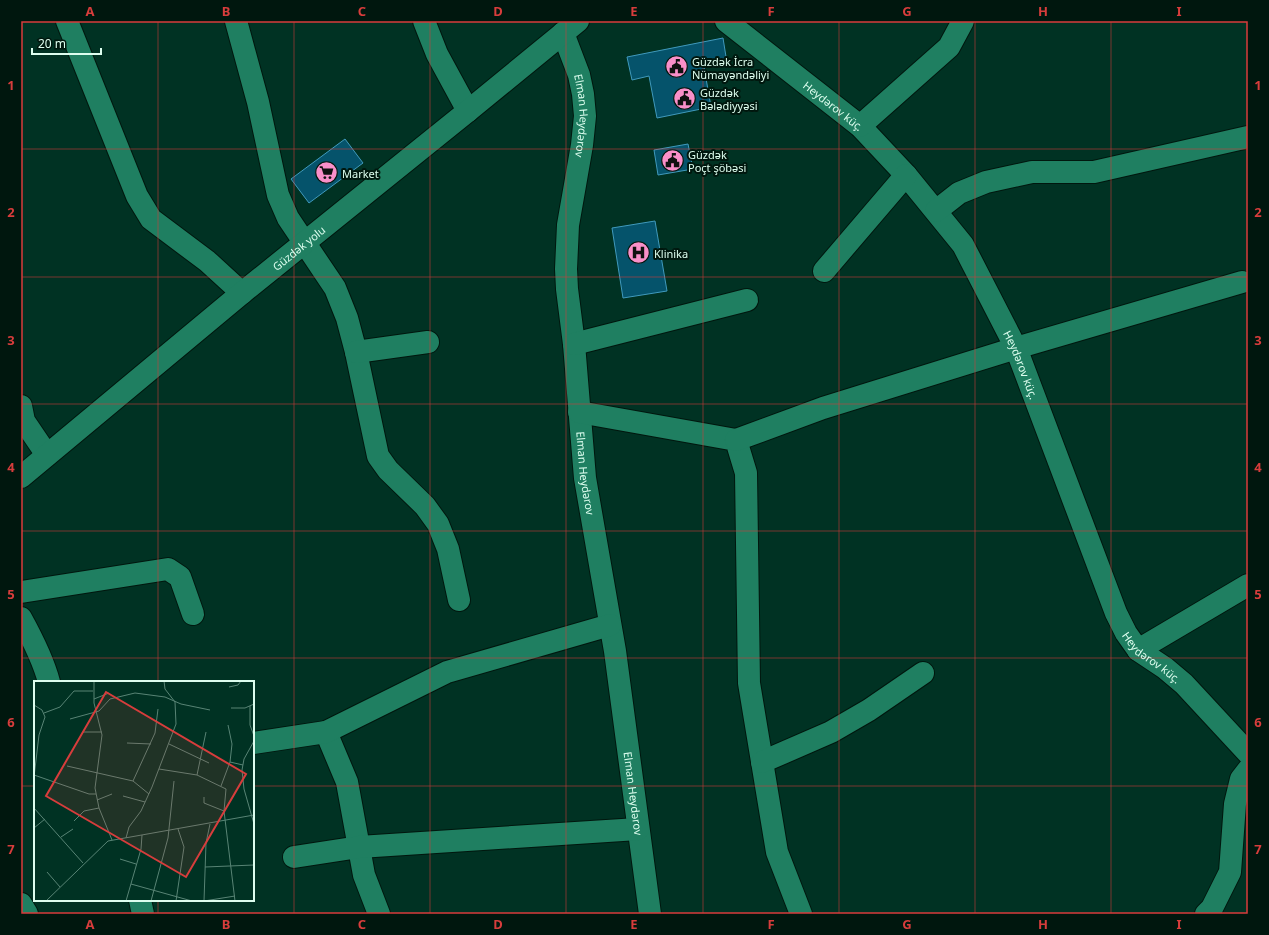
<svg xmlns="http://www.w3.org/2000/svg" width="1269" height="935" font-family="'Noto Sans',sans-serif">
	<rect width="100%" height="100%" fill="#003223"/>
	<!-- building -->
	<path fill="#05536b" stroke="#409abd" d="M723,38L727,63L704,67L711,107L657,118L649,76L632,80L627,57Z
		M345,139L363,163L309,203L291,179Z
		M688,144L693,169L658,175L654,150Z
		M655,221L667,291L623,298L612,228Z"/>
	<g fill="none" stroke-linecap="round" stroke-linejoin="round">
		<defs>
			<g id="minor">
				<path d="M67,21L137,196L151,219L207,261L242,293"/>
				<path d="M236,21L258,102L278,195L288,218L335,288L347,318L356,352L378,456L388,470L425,506L438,524L448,549L459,600"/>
				<path d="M424,21L437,54L468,111"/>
				<path id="s1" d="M726,21L860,126L906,175L963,245L1016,348L1116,613L1126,633L1138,650L1165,668L1184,684L1248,753"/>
				<path id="s2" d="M563,33L579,75L583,94L585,116L582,145L568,225L566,269L567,289L574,344L585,478L615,651L650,914"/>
				<path d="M860,126L949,47L963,21"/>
				<path d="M936,211L959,193L986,182L1032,172H1094L1248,137"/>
				<path d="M824,271L906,175"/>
				<path d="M574,344L747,300"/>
				<path d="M356,352L428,342"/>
				<path d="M21,406L24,421L47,455"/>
				<path d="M579,412L736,440L746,473L749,683L777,852L801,914"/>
				<path d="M736,440L823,408L1016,348L1242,282"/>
				<path id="s3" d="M21,477L242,293L468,111L578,21"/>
				<path d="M21,592L168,569L180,577L193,614"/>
				<path d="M21,618C32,638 43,659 49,682"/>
				<path d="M1138,650L1248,585"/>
				<path d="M326,732L347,782L364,875L379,914"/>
				<path d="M253,743L326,732L447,672L610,625"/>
				<path d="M762,762L831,732L869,710L923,673"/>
				<path d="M294,857L359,847L638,829"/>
				<path d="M140,900L143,914"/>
				<path d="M21,904L27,914"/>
				<path d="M1206,914L1212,908L1230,872L1235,804L1241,779L1248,770"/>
			</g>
		</defs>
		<!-- minor casing -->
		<use href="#minor" stroke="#00170e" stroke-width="24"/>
		<!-- minor -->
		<use href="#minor" stroke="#1f7f61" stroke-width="22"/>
	</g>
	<!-- grid -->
	<path fill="none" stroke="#d73d3c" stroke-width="1" stroke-opacity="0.55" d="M158,21V682M294,21V914M430,21V914M566,21V914M703,21V914M839,21V914M975,21V914M1111,21V914M21,149H1248M21,277H1248M21,404H1248M21,531H1248M21,658H1248M21,786H35M253,786H1248M158,900V914"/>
	<!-- icons -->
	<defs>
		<symbol id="civic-disc" viewBox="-11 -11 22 22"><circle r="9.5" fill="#f98fc9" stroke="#00170e"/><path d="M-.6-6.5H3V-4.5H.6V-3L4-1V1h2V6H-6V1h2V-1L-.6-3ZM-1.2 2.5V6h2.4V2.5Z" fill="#111"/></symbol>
		<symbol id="supermarket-disc" viewBox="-11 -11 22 22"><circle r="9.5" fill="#f98fc9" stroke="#00170e"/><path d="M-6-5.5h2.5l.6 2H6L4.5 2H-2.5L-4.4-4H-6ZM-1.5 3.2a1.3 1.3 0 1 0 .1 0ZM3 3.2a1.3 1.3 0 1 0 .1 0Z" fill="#111"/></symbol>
		<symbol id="hospital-disc" viewBox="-11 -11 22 22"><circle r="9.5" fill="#f98fc9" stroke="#00170e"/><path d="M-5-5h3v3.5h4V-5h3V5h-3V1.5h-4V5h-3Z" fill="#111"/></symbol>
	</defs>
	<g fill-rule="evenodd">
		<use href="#civic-disc" x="664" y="54" width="25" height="25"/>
		<use href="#civic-disc" x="672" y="86" width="25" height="25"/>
		<use href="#civic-disc" x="660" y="148" width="25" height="25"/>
		<use href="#supermarket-disc" x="314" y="160" width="25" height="25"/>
		<use href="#hospital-disc" x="626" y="240" width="25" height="25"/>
	</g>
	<g text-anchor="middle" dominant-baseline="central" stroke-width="4" stroke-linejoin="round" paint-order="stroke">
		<!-- poi labels -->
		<g font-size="11" fill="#ddfeef" stroke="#00170e" text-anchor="start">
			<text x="692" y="61">Güzdək İcra<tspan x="692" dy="13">Nümayəndəliyi</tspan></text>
			<text x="700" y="92">Güzdək<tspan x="700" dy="13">Bələdiyyəsi</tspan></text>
			<text x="688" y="154">Güzdək<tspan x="688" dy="13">Poçt şöbəsi</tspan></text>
			<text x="342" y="173">Market</text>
			<text x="654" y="253">Klinika</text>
		</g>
		<!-- street labels -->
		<g font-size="11" fill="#ddfeef" stroke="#00170e">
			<text stroke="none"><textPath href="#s1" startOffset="137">Heydərov küç.</textPath></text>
			<text stroke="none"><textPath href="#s2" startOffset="86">Elman Heydərov</textPath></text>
			<text stroke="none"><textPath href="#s3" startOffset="360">Güzdək yolu</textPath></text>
			<text stroke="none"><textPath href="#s1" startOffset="461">Heydərov küç.</textPath></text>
			<text stroke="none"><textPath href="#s2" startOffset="446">Elman Heydərov</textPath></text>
			<text stroke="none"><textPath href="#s1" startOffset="785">Heydərov küç.</textPath></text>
			<text stroke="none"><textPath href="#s2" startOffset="770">Elman Heydərov</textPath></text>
		</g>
	</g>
	<!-- overview -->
	<g transform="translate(34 681)">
		<rect width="220" height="220" fill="#003223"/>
		<path fill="none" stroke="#588475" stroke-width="1" d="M60,0V22L68,54L61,107L65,127L78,159M195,6L204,4L207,0M60,18L75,12M0,24L8,29L11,36L5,54L0,96M216,25V44L220,55M197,27H211L220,23M10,32L26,26L40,10H59M36,38L65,30L76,18L101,12L131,16L147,23L176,29M49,51H68M220,60L210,78L208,89L210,108L220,143M93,62L117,63M135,63L175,82M196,81L209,84M33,85L99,100M125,88L163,94L192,108L190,130L201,220M0,94L55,113H62M163,94L172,51M187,105L196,81L198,63L194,44M115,113L99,100L121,52L124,28M89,115L111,121M170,116V122L190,130M63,119L78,113M0,127L49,182M40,140L50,130L65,127M176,143L172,162L170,220L201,215M0,147L11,138M27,156L39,148M92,157L95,146L107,130L118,106L142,43L141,21L131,8L130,0M86,178L102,183M171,186L220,184M13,191L26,206M97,203L158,220M12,220L74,160L220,134M92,220L107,168L108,154M117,220L134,157L140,100M142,220L150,166L144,148"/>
		<path fill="#d73d3c" fill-opacity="0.15" stroke="#d73d3c" stroke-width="2" d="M72,11L212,93L152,196L12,115Z"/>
		<rect width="220" height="220" fill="none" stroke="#ddfeef" stroke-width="2"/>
	</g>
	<!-- border -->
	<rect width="1269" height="935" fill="none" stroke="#00170e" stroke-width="44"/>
	<!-- scale -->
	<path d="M32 48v6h69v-6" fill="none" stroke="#ddfeef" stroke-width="2"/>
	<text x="38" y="48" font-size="12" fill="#ddfeef" stroke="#00170e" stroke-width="3" paint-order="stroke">20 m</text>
	<rect x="22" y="22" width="1225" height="891" fill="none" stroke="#d73d3c" stroke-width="1.5"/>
	<g font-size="13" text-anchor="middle" font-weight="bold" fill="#d73d3c">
		<text x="90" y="16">A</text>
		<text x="226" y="16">B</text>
		<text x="362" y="16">C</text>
		<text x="498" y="16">D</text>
		<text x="634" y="16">E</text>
		<text x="771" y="16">F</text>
		<text x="907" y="16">G</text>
		<text x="1043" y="16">H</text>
		<text x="1179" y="16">I</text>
		<text x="11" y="90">1</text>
		<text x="1258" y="90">1</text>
		<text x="11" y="217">2</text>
		<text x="1258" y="217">2</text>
		<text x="11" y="345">3</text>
		<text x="1258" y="345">3</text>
		<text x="11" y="472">4</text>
		<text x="1258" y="472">4</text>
		<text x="11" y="599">5</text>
		<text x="1258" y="599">5</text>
		<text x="11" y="727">6</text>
		<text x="1258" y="727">6</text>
		<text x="11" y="854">7</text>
		<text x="1258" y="854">7</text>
		<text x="90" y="929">A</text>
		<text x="226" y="929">B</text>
		<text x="362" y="929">C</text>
		<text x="498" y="929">D</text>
		<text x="634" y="929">E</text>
		<text x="771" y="929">F</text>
		<text x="907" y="929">G</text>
		<text x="1043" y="929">H</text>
		<text x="1179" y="929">I</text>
	</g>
</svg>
